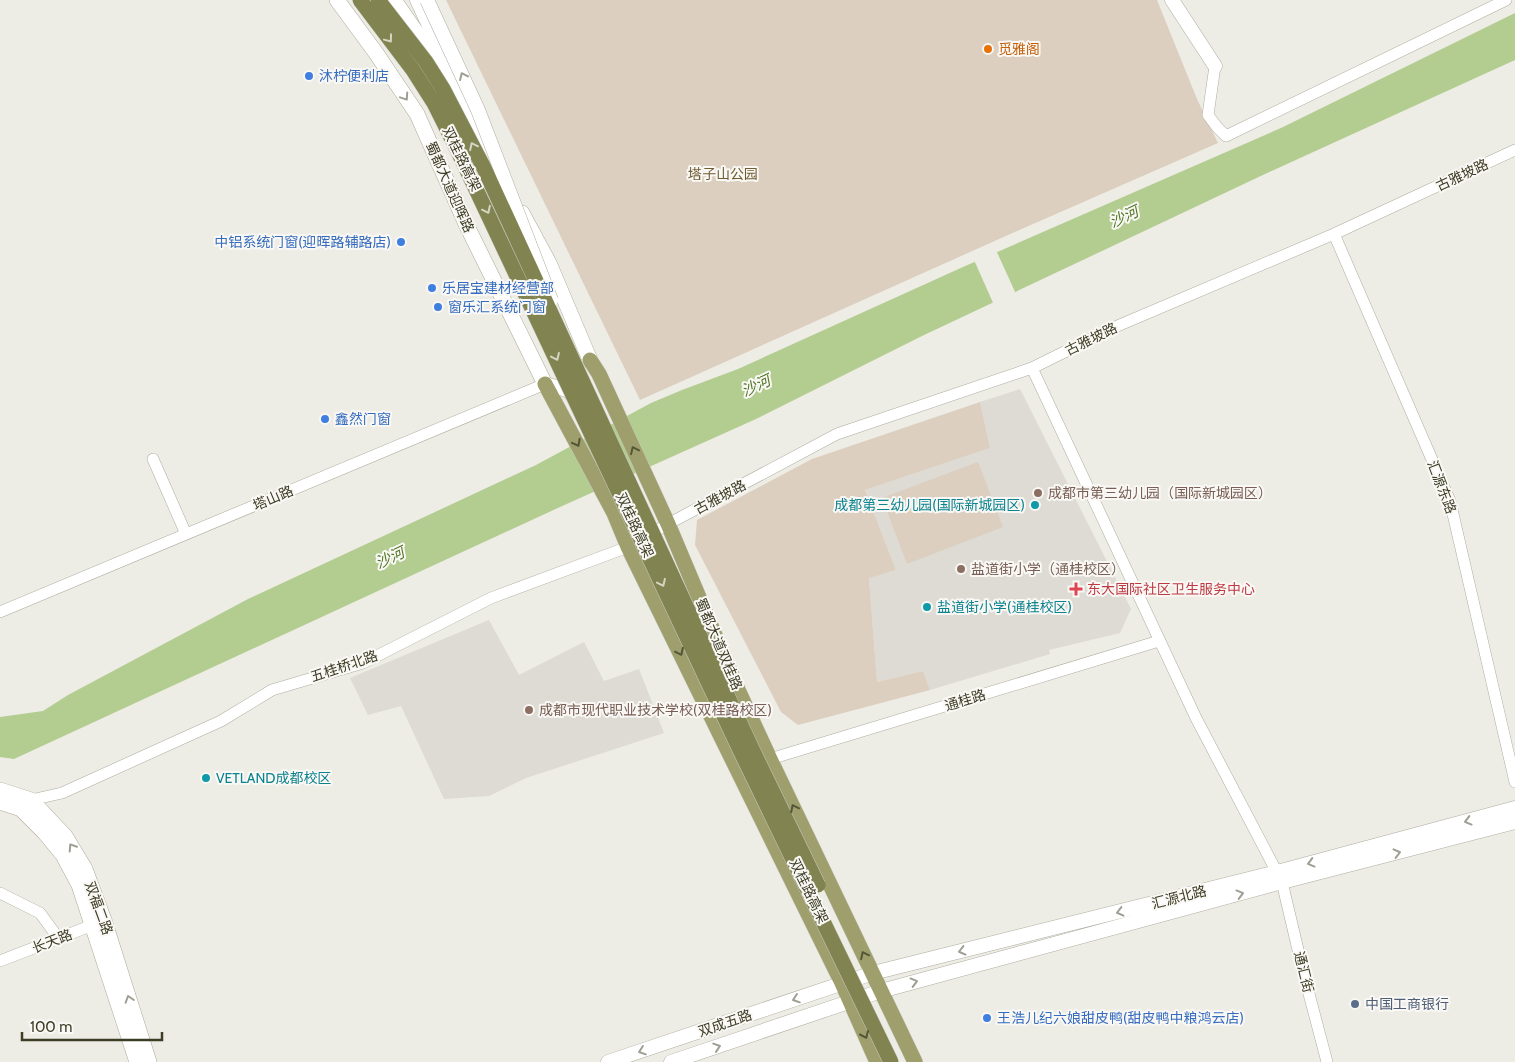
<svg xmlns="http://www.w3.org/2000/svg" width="1515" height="1062" font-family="Cabin,'Noto Sans SC',sans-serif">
	<rect width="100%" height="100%" fill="#edece5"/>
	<!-- built -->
	<path fill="#dddbd3" d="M1020,389L1131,609L1120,633L1049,650L1050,654L930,690L923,671L877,682L869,577L896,570L865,490L990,448L980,402Z
		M489,620L519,675L584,642L604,681L639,669L664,733L526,778L489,796L444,799L401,706L368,715L350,678Z"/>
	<!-- green -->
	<path fill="#dccfbf" d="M446,0H1157L1197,99L1218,143L1008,235L640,400Z
		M980,402L990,448L865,490L896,570L869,578L877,682L923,671L930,690L798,725L781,712L695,545L697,520L812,459Z
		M978,462L1003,527L907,564L882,498Z"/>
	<!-- water -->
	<path fill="#b3cd91" d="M1515,13V60L1265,174L922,336L756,419L560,507L14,759L0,757V717L43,711L68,695L248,599L536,465L651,403L682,390L738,369L963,267L1281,128Z"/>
	<!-- pier -->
	<path fill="#edece5" d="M996,250L1016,294L994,305L974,260Z"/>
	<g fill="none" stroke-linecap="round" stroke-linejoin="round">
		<defs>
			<path id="minor" d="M1215,66L1208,115L1217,127L1226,136L1506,0
				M1334,234L1450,501L1515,782
				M1032,368L1196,718L1282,882L1303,971L1327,1062
				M153,459L186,534
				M0,612L545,384
				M770,759L1159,641
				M26,804L31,800L62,793L221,721L272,690L363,663L491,598L628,547L668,524L837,434L1032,368L1115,327L1334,234L1515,150
				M0,893L40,913L59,939
				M0,961L98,923"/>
			<path id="tertiary" d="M417,0L441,51L446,74
				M1172,0L1215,66
				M545,384L567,390L576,398
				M608,1062L873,973L1277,872L1515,808
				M671,1062L881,991L1282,882L1515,822"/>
			<path id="secondary" d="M337,0L376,53L417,114L466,224L545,384
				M394,0L446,75L490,153
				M522,213L549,263L590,360
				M0,790L31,800L65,836L85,869L104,920L149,1062
				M0,802L21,809L44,832L63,855L79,885L137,1062"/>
			<path id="primary" d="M590,360L599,374L668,524L738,690L770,759L915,1062
				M545,384L614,513L628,547L842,983L877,1062"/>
		</defs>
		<!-- minor casing -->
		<use href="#minor" stroke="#aeada0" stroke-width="12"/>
		<!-- tertiary casing -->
		<use href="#tertiary" stroke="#aeada0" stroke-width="15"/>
		<!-- secondary casing -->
		<use href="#secondary" stroke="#adab98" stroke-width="16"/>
		<!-- primary casing -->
		<use href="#primary" stroke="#c9c9c2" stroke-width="16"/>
		<!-- minor -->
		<use href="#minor" stroke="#fff" stroke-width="11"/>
		<!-- tertiary -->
		<use href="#tertiary" stroke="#fff" stroke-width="14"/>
		<!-- secondary -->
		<use href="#secondary" stroke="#fff" stroke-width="15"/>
		<!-- primary -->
		<use href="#primary" stroke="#9e9f6d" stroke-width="15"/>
		<defs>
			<path id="tertiary-bridge" d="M427,0L478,110L551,300"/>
			<path id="trunk-bridge" d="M360,0L413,70L434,103L458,151L740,750L891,1062
				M378,0L426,62L443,89L484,168L752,749L818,885"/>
		</defs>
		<!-- tertiary-bridge casing -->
		<use href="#tertiary-bridge" stroke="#aeada0" stroke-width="15" stroke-linecap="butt"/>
		<!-- trunk-bridge casing -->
		<use href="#trunk-bridge" stroke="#c9c9c2" stroke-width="16" stroke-linecap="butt"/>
		<!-- tertiary-bridge -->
		<use href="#tertiary-bridge" stroke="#fff" stroke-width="14"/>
		<!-- trunk-bridge -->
		<use href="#trunk-bridge" stroke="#818450" stroke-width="15"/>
	</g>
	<!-- one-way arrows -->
	<defs><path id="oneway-chevron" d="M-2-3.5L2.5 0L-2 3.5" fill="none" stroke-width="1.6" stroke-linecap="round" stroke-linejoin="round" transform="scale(1.25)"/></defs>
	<g stroke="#d5d5c4">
		<use href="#oneway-chevron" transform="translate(389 39) rotate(53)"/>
		<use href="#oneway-chevron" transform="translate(473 146) rotate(-116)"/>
		<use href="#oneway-chevron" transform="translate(487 210) rotate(64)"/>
		<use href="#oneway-chevron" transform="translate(556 357) rotate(65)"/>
		<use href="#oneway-chevron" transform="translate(662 583) rotate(65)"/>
	</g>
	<g stroke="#9e9e92">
		<use href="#oneway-chevron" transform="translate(463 76) rotate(-115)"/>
		<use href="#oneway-chevron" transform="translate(405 97) rotate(56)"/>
		<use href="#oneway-chevron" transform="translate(1468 821) rotate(165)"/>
		<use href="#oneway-chevron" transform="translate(72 847) rotate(-123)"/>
		<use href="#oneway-chevron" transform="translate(1397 853) rotate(-14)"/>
		<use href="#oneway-chevron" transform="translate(1311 863) rotate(165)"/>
		<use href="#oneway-chevron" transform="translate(1240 894) rotate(-15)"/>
		<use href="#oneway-chevron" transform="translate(1120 912) rotate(166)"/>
		<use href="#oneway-chevron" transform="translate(962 951) rotate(166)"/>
		<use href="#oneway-chevron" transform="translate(914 982) rotate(-15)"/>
		<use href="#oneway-chevron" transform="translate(129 999) rotate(-108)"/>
		<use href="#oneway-chevron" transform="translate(796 999) rotate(161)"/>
		<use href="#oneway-chevron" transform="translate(717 1047) rotate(-18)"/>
		<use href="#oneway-chevron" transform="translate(642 1051) rotate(161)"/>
	</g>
	<g stroke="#555637">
		<use href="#oneway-chevron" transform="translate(577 443) rotate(62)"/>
		<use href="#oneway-chevron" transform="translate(634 450) rotate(-115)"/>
		<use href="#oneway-chevron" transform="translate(680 652) rotate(64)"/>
		<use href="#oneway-chevron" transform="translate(794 808) rotate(-116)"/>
		<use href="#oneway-chevron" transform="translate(864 955) rotate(-116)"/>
		<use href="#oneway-chevron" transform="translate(865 1035) rotate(66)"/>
	</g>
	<!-- markers -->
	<circle fill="#e8710a" stroke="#f9f8f5" stroke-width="2" cx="988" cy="49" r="5"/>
	<g fill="#3f7fe0" stroke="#f9f8f5" stroke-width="2">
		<circle cx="309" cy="76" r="5"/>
		<circle cx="401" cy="242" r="5"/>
		<circle cx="432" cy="288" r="5"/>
		<circle cx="438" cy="307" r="5"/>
		<circle cx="325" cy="419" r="5"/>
		<circle cx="987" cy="1018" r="5"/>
	</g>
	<g fill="#8d6e63" stroke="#f9f8f5" stroke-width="2">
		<circle cx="1038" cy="493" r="5"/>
		<circle cx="961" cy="569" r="5"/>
		<circle cx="529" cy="710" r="5"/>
	</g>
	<g fill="#0f9aa8" stroke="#f9f8f5" stroke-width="2">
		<circle cx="1035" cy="505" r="5"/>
		<circle cx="927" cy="607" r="5"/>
		<circle cx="206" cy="778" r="5"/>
	</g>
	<path fill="#e0444e" stroke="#f9f8f5" stroke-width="2" d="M1073.5 581.5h5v5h5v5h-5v5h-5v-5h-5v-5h5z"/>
	<circle fill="#5c6f8a" stroke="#f9f8f5" stroke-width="2" cx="1355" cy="1004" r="5"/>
	<g text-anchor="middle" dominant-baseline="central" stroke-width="4" stroke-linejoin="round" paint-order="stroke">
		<!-- food labels -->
		<g font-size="14" fill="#c56008" stroke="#f9f8f5" text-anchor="start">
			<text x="998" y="49">觅雅阁</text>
		</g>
		<!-- shop labels -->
		<g font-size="14" fill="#366cbe" stroke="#f9f8f5" text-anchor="start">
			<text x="319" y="76">沐柠便利店</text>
			<text x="391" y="242" text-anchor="end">中铝系统门窗(迎晖路辅路店)</text>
			<text x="442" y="288">乐居宝建材经营部</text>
			<text x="448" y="307">窗乐汇系统门窗</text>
			<text x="335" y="419">鑫然门窗</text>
			<text x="997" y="1018">王浩儿纪六娘甜皮鸭(甜皮鸭中粮鸿云店)</text>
		</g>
		<!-- street labels -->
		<g font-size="14" fill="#3d3d25" stroke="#f9f8f5">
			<text transform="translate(462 159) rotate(64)">双桂路高架</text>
			<text transform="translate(1462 175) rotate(-25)">古雅坡路</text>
			<text transform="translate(450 187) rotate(66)">蜀都大道迎晖路</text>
			<text transform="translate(1091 339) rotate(-26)">古雅坡路</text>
			<text transform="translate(1442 487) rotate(69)">汇源东路</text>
			<text transform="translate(720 497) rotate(-28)">古雅坡路</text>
			<text transform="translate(273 498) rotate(-23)">塔山路</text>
			<text transform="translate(635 525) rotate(65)">双桂路高架</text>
			<text transform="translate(719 644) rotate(67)">蜀都大道双桂路</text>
			<text transform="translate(344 666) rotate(-19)">五桂桥北路</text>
			<text transform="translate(965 700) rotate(-17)">通桂路</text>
			<text transform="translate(809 891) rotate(64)">双桂路高架</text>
			<text transform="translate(1179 897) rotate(-14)">汇源北路</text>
			<text transform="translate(99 908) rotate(70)">双福二路</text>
			<text transform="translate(52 941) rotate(-21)">长天路</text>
			<text transform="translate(1304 972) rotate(76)">通汇街</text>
			<text transform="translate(725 1023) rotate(-19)">双成五路</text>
		</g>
		<!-- park labels -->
		<g font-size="14" fill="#715d32" stroke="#f9f8f5">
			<text x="723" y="174">塔子山公园</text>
		</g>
		<!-- education labels -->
		<g font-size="14" fill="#785e54" stroke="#f9f8f5" text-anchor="start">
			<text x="1048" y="493">成都市第三幼儿园（国际新城园区）</text>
			<text x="971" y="569">盐道街小学（通桂校区）</text>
			<text x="539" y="710">成都市现代职业技术学校(双桂路校区)</text>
		</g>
		<!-- culture labels -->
		<g font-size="14" fill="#0d838f" stroke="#f9f8f5" text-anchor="start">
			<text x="1025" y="505" text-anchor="end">成都第三幼儿园(国际新城园区)</text>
			<text x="937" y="607">盐道街小学(通桂校区)</text>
			<text x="216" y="778">VETLAND成都校区</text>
		</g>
		<!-- health labels -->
		<g font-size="14" fill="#be3a42" stroke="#f9f8f5" text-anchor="start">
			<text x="1087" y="589">东大国际社区卫生服务中心</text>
		</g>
		<!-- service labels -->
		<g font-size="14" fill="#4e5e75" stroke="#f9f8f5" text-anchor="start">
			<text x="1365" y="1004">中国工商银行</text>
		</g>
		<!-- water labels -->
		<g font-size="15" font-style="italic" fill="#507523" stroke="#f9f8f5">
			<text transform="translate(1124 217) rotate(-25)">沙河</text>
			<text transform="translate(756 386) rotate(-25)">沙河</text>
			<text transform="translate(390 558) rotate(-25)">沙河</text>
		</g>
	</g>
	<!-- scale -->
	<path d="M22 1032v8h140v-8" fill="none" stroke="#3d3d25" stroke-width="2.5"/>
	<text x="30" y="1032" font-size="15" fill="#3d3d25" stroke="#f9f8f5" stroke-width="4" paint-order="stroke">100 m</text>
</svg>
